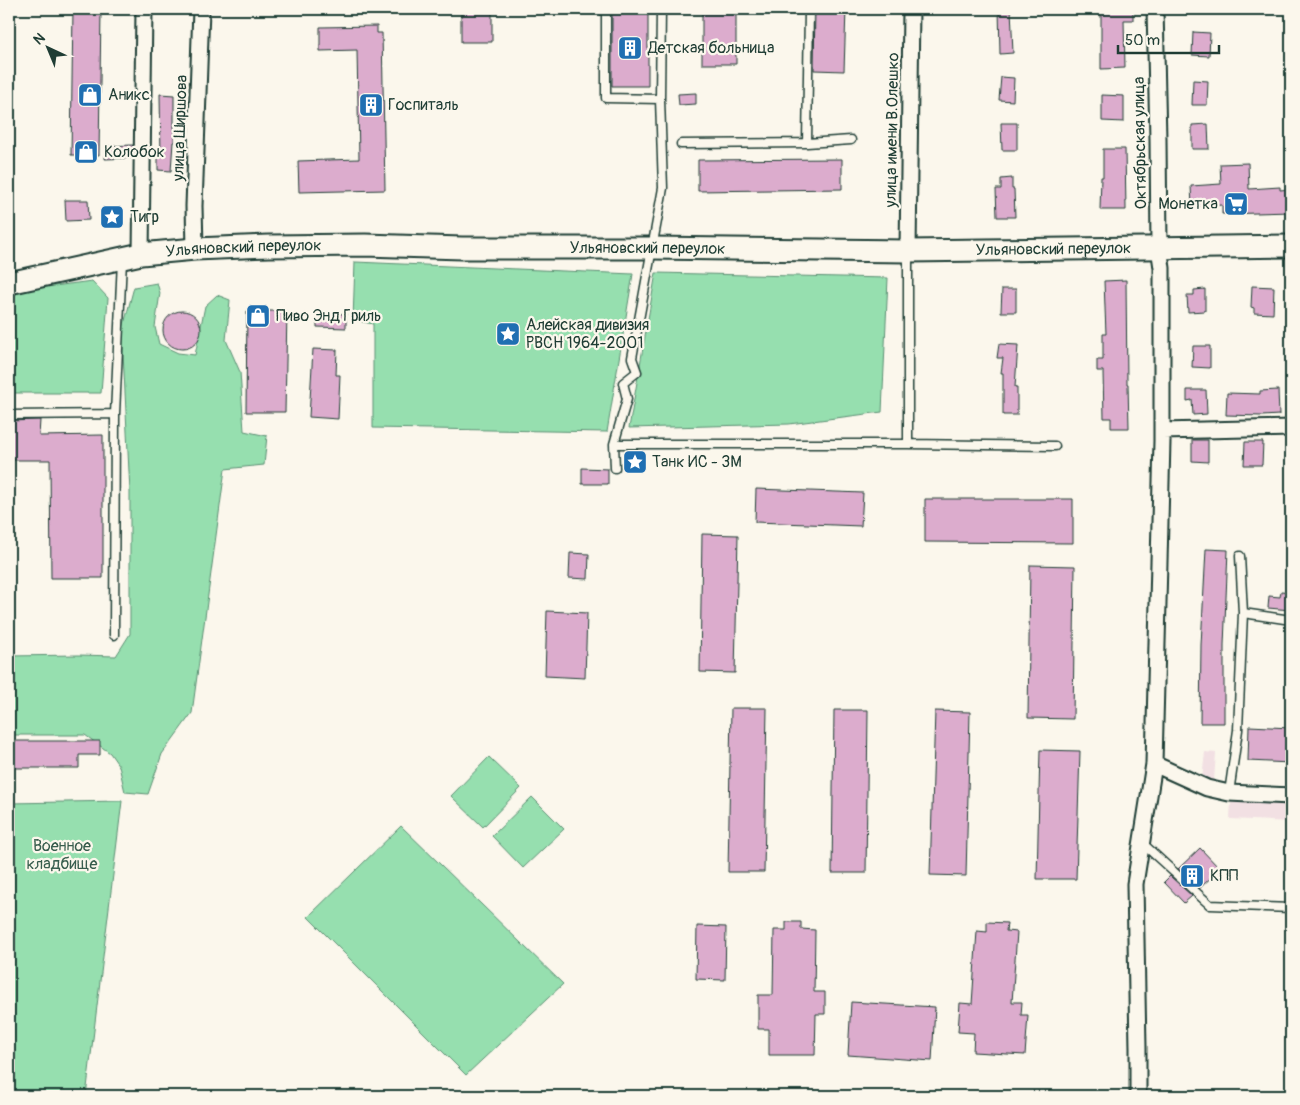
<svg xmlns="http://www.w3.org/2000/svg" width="1300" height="1105" font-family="Pangolin,sans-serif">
	<rect width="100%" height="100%" fill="#fbf7ec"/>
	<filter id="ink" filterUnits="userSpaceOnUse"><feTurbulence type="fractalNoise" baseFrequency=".02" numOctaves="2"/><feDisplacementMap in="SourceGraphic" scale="10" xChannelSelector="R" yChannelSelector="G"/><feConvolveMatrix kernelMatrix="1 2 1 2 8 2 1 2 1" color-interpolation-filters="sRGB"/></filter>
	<g filter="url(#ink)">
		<!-- built -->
		<path fill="#f2e0e3" d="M1205,752L1216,753L1214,780L1202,779Z
			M1231,800L1291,803V822L1230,819Z"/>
		<!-- green -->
		<path fill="#96dfaf" stroke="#5a8e72" d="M355,262L633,274L607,432L373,428V324L353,320Z
			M656,273L888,278L882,412L789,424L629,428Z
			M92,281L108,298L101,393H9V292Z
			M157,283L160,293L155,327L159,344L178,353L195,355L205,306L217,295L230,300L226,340L240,372L244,431L267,436L264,465L225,469L192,713L162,754L148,794L125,792L119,766L110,753L85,735H9V656L78,655L116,656L130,634V492L122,332L134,287Z
			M489,757L521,788L483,827L451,796Z
			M532,797L564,829L523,868L492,836Z
			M122,801L86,1096H9V803Z
			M401,826L563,984L466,1075L308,917Z"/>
		<!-- building -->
		<path fill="#dcaccd" stroke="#1f3d34" d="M73,9H101L99,155H71Z
			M461,9H492V42H461Z
			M612,9H648V86H612Z
			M702,9H736V64H702Z
			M815,9H846L844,71L814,70Z
			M999,9H1011L1013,53L1000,54Z
			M1101,9H1133V20H1124L1125,68L1101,69Z
			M377,26V33H382L385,190L299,192L298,161L359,159L357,50L320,51V27Z
			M1193,32L1210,33L1209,56L1192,55Z
			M1001,77L1014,78L1013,101L999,100Z
			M1193,80L1208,81L1207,105H1192Z
			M696,93V104L679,105L678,94Z
			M160,94L174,95V142H173L171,171L158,170V157H161Z
			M1102,95L1124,96V122L1102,121Z
			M1001,123H1017V150H1002Z
			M1208,124L1209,149H1192V125Z
			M133,145V158L105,159L106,146Z
			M1103,149H1125L1126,210H1100L1101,177H1103Z
			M842,159V189L698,191V160Z
			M1248,163L1249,189L1280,187V190L1291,189V212L1222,214V205L1192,207L1191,186L1221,184L1220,164Z
			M1012,178V189H1014L1015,217H997L996,189H1001V179Z
			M65,200H88L89,220L66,221Z
			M1126,280L1127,384H1128L1129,428H1111V418H1104L1103,371H1097V360H1103V334H1106L1104,281Z
			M1252,286L1274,287L1273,314L1254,313V308L1251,307Z
			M1002,289H1016V312H1001Z
			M1205,289V311L1188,312L1187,295H1194V290Z
			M247,311H287L285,412H246Z
			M163 330a19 19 0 1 1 38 0a19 19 0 1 1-38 0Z
			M317,313L346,314V328L317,327Z
			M999,344L1018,345L1015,387H1017V415H1003V373H1001L1003,358H997Z
			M1193,346H1210V368L1192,367Z
			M313,349L337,350L336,375H340L338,419L309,417Z
			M1187,390H1206L1207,414L1193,415L1192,400L1187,401Z
			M1278,390L1279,415L1262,416L1226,415L1227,393L1260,394V391Z
			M40,420L39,436L103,435V578H51L50,460H9V421Z
			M1192,440H1208V462L1192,461Z
			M1245,442H1263L1262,465H1244Z
			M582,468L608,469V484H582Z
			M756,489L863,493L861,526L755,522Z
			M925,499H1073V543L925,542Z
			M702,534L738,535L735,673L700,672Z
			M1206,549L1228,550L1224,645V723H1200L1201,645Z
			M570,553L589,554L588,579L569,578Z
			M1030,565L1075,566L1073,719L1028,718Z
			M1281,591L1291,592V610L1268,608L1269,596L1280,597Z
			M547,611L587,613L585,678L545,676Z
			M731,708H767L764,872H728Z
			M834,710H868L866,873H832Z
			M935,711L970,712L966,876L930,875Z
			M1249,726L1291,728V763L1248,761Z
			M9,741H100V755H79V768H9Z
			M1040,750L1080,751L1076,879H1037Z
			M1200,848L1220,869L1200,888L1178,869Z
			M1170,876L1192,896L1184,903L1164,882Z
			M786,922H801V929L815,930L814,992H825V1014H816L815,1055H769V1029H758V995H773L774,930H786Z
			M987,922L1007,923L1006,931L1017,932L1012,1002H1022L1021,1015H1028L1025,1055L973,1052L974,1033L958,1032L960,1003L972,1004L977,931L987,932Z
			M697,926L726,927L725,980L696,979Z
			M851,1002L935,1007L932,1061L848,1055Z"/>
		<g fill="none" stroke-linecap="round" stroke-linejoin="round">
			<defs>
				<path id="lane" d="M606,9V98L660,99
					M807,143L809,9
					M681,144L807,143L851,140
					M908,253V444
					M9,415L115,414L122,260
					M614,444H908L1055,446
					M615,468L614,444L627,399L623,383L637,372L632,358L663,188L660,99L661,9
					M1243,613L1291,620
					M114,635L115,414
					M1229,793L1238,730L1243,613L1240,556
					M1141,842L1210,905L1291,908"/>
				<path id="street" d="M195,249L194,206L201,9
					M908,251L911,9
					M141,254L144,9
					M1162,431L1291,428
					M1154,764L1207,788L1229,793L1291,796
					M1138,1096V1048L1135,884L1154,764L1162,441V268L1159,247L1158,139L1155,9"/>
				<g id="secondary">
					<path id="s1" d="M9,283L141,254L195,249L269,246L365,245L462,248H652L908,251L1291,246"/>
				</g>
			</defs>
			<!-- lane casing -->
			<use href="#lane" stroke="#1f3d34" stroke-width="11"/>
			<!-- street casing -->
			<use href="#street" stroke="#1f3d34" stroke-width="19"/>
			<!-- secondary casing -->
			<use href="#secondary" stroke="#1f3d34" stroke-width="25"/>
			<!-- lane -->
			<use href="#lane" stroke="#fbf7ec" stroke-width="8"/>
			<!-- street -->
			<use href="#street" stroke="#fbf7ec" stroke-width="15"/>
			<!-- secondary -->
			<use href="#secondary" stroke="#fbf7ec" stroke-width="21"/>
		</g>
	</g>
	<!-- icons -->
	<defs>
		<symbol id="building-square" viewBox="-11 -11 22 22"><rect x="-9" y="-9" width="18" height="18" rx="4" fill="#1f6fb2" stroke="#fbf7ec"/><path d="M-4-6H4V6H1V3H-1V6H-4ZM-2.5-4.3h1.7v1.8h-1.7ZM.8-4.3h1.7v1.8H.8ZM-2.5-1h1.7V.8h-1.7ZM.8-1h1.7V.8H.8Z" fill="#fff"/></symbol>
		<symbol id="shop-square" viewBox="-11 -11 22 22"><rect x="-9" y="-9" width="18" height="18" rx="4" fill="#1f6fb2" stroke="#fbf7ec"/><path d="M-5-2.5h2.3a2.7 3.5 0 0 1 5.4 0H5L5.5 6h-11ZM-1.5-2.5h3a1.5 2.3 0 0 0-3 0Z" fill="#fff"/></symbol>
		<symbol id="supermarket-square" viewBox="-11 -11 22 22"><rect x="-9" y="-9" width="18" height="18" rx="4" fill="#1f6fb2" stroke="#fbf7ec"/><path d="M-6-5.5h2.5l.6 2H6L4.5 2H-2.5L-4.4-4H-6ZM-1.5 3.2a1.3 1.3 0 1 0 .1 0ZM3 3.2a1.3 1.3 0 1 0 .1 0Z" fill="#fff"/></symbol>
		<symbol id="sight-square" viewBox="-11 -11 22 22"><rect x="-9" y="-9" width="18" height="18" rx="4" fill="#1f6fb2" stroke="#fbf7ec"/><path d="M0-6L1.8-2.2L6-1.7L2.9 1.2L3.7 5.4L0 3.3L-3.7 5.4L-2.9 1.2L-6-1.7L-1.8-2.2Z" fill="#fff"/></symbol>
	</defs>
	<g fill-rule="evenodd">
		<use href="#building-square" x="616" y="34" width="28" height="28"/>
		<use href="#shop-square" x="76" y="81" width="28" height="28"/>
		<use href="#building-square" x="357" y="91" width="28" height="28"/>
		<use href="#shop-square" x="72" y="138" width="28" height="28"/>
		<use href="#supermarket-square" x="1222" y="190" width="28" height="28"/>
		<use href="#sight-square" x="98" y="203" width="28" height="28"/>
		<use href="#shop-square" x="244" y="302" width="28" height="28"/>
		<use href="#sight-square" x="494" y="320" width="28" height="28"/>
		<use href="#sight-square" x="621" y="448" width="28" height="28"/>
		<use href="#building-square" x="1178" y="862" width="28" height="28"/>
	</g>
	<g text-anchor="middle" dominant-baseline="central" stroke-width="4.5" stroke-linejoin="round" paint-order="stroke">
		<!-- poi labels -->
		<g font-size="16" fill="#1f3d34" stroke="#fbf7ec" text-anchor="start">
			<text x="648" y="48">Детская больница</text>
			<text x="108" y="95">Аникс</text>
			<text x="388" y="105">Госпиталь</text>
			<text x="104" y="152">Колобок</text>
			<text x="1218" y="204" text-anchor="end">Монетка</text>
			<text x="130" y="217">Тигр</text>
			<text x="276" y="316">Пиво Энд Гриль</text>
			<text x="526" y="325">Алейская дивизия<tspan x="526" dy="18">РВСН 1964-2001</tspan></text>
			<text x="652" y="462">Танк ИС - 3М</text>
			<text x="1210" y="876">КПП</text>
		</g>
		<!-- street labels -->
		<g font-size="16" fill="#1f3d34" stroke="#fbf7ec">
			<text transform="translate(180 128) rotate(-88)">улица Ширшова</text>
			<text transform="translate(892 130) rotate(-89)">улица имени В.Олешко</text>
			<text transform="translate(1140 143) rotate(-91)">Октябрьская улица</text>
			<text stroke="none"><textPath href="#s1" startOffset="238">Ульяновский переулок</textPath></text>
			<text stroke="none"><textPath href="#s1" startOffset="642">Ульяновский переулок</textPath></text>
			<text stroke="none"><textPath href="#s1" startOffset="1048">Ульяновский переулок</textPath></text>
		</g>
		<!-- park labels -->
		<g font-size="16" fill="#375d4d" stroke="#fbf7ec">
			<text x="62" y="846">Военное<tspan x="62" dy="18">кладбище</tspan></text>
		</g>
	</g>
	<!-- margin -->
	<rect width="1300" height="1105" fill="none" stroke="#fbf7ec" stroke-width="30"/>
	<rect x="15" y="15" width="1270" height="1075" fill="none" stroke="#1f3d34" stroke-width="2" filter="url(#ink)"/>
	<!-- north arrow -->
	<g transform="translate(48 48) rotate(316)" stroke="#fbf7ec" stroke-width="4" paint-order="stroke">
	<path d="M0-4L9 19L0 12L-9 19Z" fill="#1f3d34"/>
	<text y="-8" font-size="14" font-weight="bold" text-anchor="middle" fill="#1f3d34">N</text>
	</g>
	<!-- scale -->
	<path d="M1118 45v8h101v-8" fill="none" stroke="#1f3d34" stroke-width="2.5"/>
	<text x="1125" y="45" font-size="15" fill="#1f3d34" stroke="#fbf7ec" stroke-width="4" paint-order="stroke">50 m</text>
</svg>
